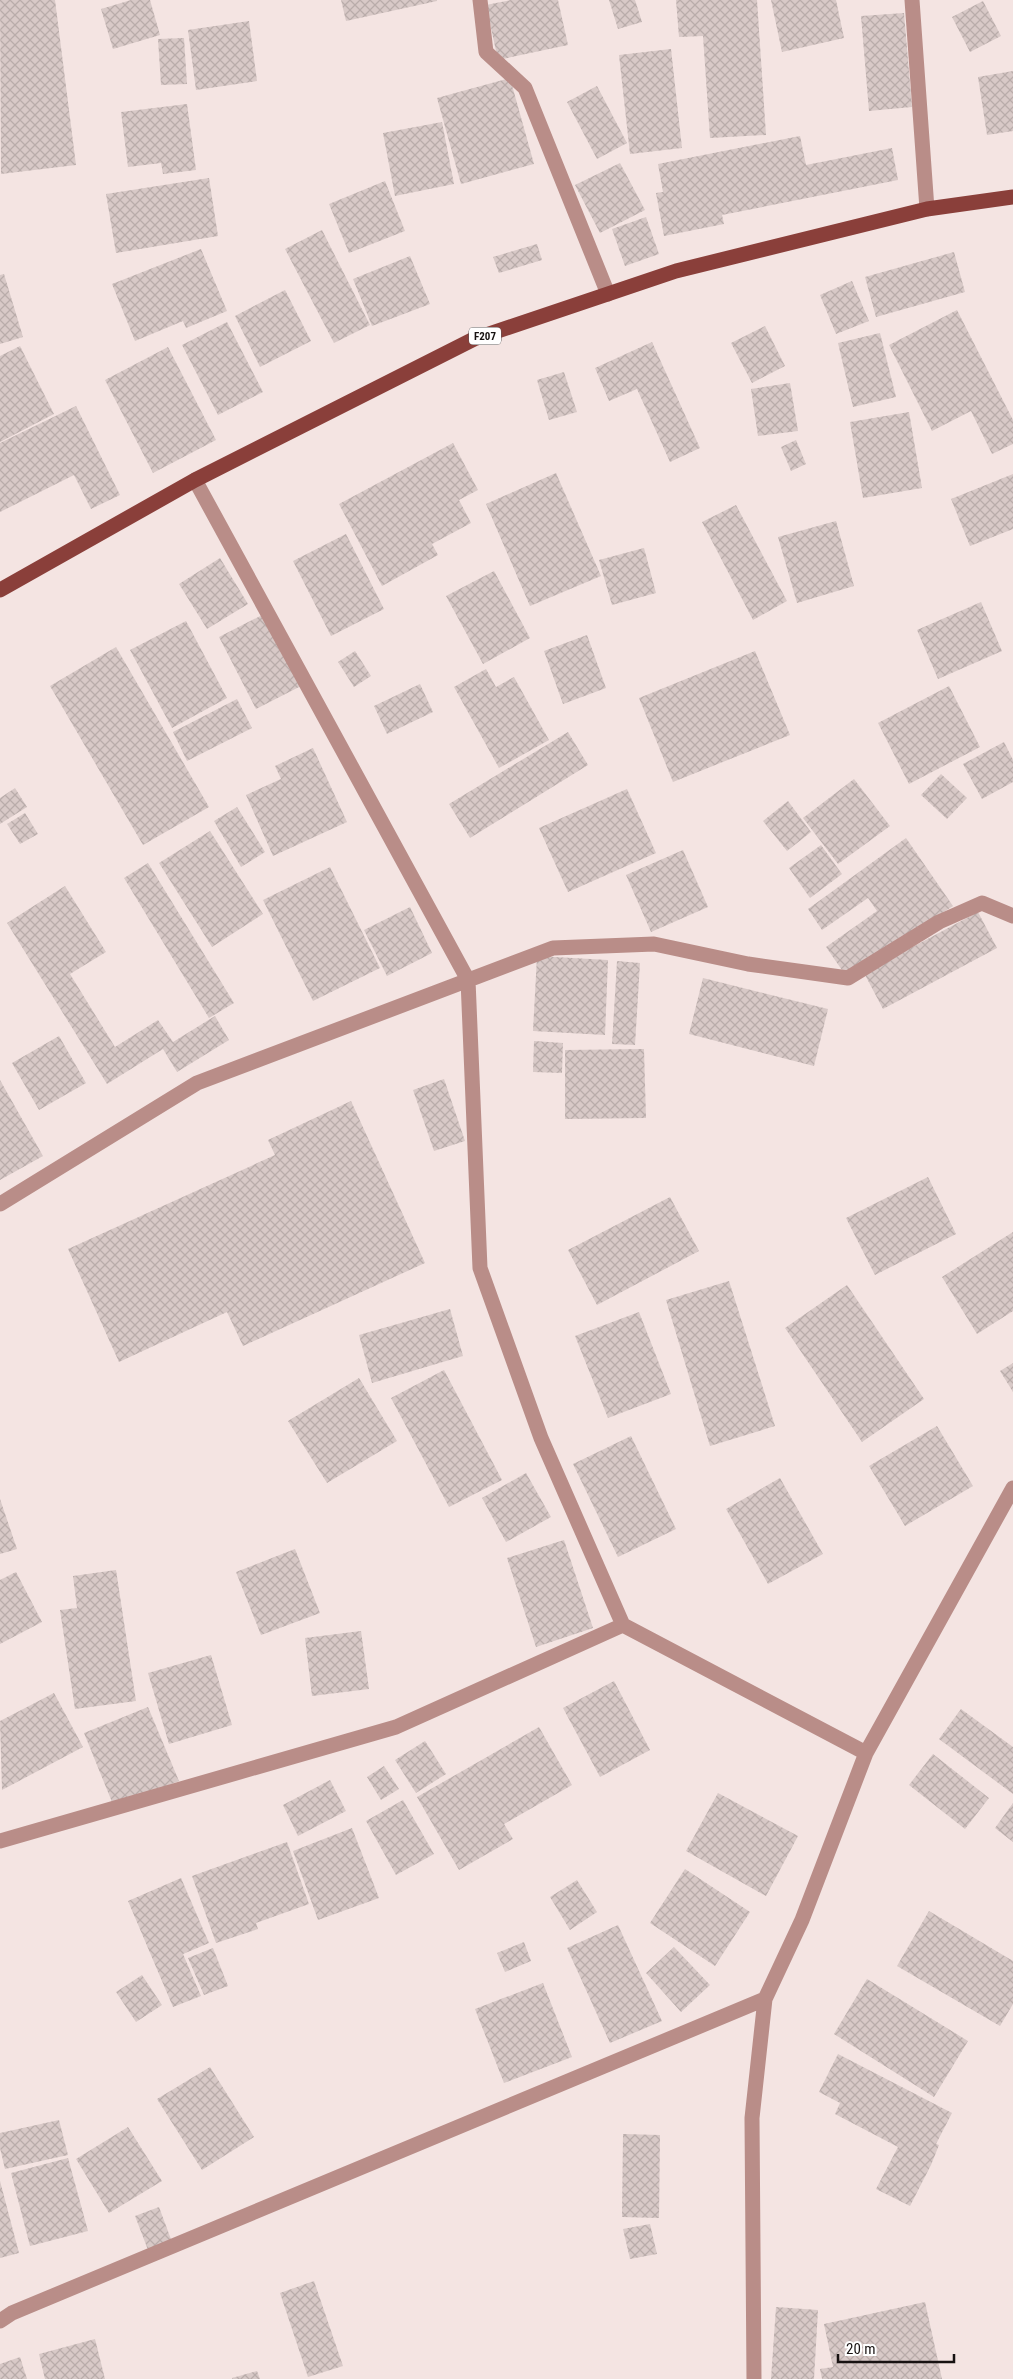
<svg xmlns="http://www.w3.org/2000/svg" width="1013" height="2379" font-family="'Roboto Condensed',sans-serif">
	<defs>
		<pattern id="building-cross-hatch" width="8" height="8" patternUnits="userSpaceOnUse" patternTransform="scale(1.25)"><rect width="8" height="8" fill="#d8c9c7"/><path d="M0 0l8 8M0 8l8-8" fill="none" stroke="#b9acaa"/></pattern>
	</defs>
	<rect width="100%" height="100%" fill="#f4e4e2"/>
	<!-- building -->
	<path fill="url(#building-cross-hatch)" d="M0,0H55L76,165L1,174Z
		M131,0H150L160,35L113,49L101,9Z
		M341,0H437V1L346,21Z
		M511,0H558L568,45L498,60L486,5Z
		M609,0H635L642,22L618,29Z
		M676,0H757L766,135L710,138L703,36L679,37Z
		M771,0H836L844,38L782,52Z
		M983,1L1001,36L970,52L952,17Z
		M904,13L912,107L869,111L861,16Z
		M249,21L257,81L196,90L188,30Z
		M184,38L187,84L161,85L158,39Z
		M671,49L682,148L630,154L619,55Z
		M1013,71V131L987,135L978,77Z
		M510,78L534,164L461,184L437,98Z
		M597,86L627,143L597,159L567,102Z
		M187,104L196,170L163,174L161,163L128,167L121,112Z
		M442,122L454,184L395,196L383,133Z
		M800,136L806,165L892,148L898,180L722,215L724,224L664,236L656,193L663,192L658,164Z
		M620,163L645,210L600,233L575,185Z
		M209,178L218,236L116,253L106,194Z
		M385,181L405,231L349,253L329,204Z
		M646,217L659,254L625,266L612,229Z
		M322,230L370,325L334,343L285,249Z
		M537,244L542,260L499,273L493,257Z
		M201,249L227,311L186,328L183,321L135,341L112,284Z
		M954,252L965,292L876,317L865,277Z
		M410,256L430,304L372,326L353,279Z
		M4,274L23,337L0,344V275Z
		M852,281L869,321L836,334L820,295Z
		M285,290L311,341L260,367L235,316Z
		M957,310L1013,420V444L992,454L971,411L932,431L889,345Z
		M227,322L263,392L218,415L182,345Z
		M765,326L785,366L752,383L731,343Z
		M880,333L896,397L853,407L838,343Z
		M652,342L700,448L670,462L637,389L609,401L595,368Z
		M20,346L54,414L0,442V356Z
		M168,347L216,440L153,473L105,380Z
		M564,372L577,412L549,420L537,380Z
		M790,383L798,431L758,436L751,389Z
		M76,406L120,495L91,509L74,475L0,512V443Z
		M909,412L922,488L863,498L850,422Z
		M796,440L806,464L791,471L781,447Z
		M453,443L478,490L459,500L471,523L432,544L438,555L382,586L339,504Z
		M556,473L601,576L530,606L486,504Z
		M1013,474V529L970,546L951,499Z
		M736,505L787,601L753,620L702,522Z
		M836,521L854,586L797,603L778,537Z
		M346,534L384,609L331,636L293,561Z
		M644,548L656,593L612,605L599,560Z
		M220,558L248,604L207,629L179,584Z
		M494,571L530,638L483,664L446,596Z
		M981,602L1002,651L938,679L917,630Z
		M266,613L303,685L256,709L219,637Z
		M186,621L227,698L172,728L130,650Z
		M587,635L606,688L563,704L544,651Z
		M116,647L209,807L143,845L50,686Z
		M355,651L371,676L354,687L338,662Z
		M755,651L790,735L673,782L639,698Z
		M486,669L496,687L514,677L549,740L499,768L454,687Z
		M420,684L433,712L387,734L374,706Z
		M949,686L980,747L909,784L878,723Z
		M237,699L252,728L187,761L173,732Z
		M568,732L588,765L470,838L449,804Z
		M1004,742L1013,760V782L982,799L963,764Z
		M313,748L347,822L273,856L246,795L281,779L275,766Z
		M941,774L967,798L947,819L921,795Z
		M854,779L890,826L838,864L803,818Z
		M15,788L27,807L0,824V798Z
		M627,789L656,853L568,892L539,828Z
		M788,801L811,832L787,851L763,821Z
		M237,807L265,852L241,867L214,821Z
		M25,813L38,834L20,844L7,824Z
		M210,831L263,914L212,947L159,863Z
		M906,838L953,906L846,976L826,947L877,911L868,898L822,930L808,909Z
		M821,845L842,874L810,898L789,868Z
		M683,850L708,907L651,932L626,875Z
		M148,863L234,1003L209,1018L124,878Z
		M330,867L380,968L313,1001L263,900Z
		M65,886L106,952L70,974L115,1047L158,1020L173,1042L215,1016L229,1040L177,1072L163,1049L107,1084L7,923Z
		M410,907L432,953L387,976L364,930Z
		M978,912L997,948L883,1009L864,973Z
		M537,956L608,960L605,1035L533,1031Z
		M617,961L640,963L635,1045L612,1044Z
		M703,978L828,1009L814,1066L689,1034Z
		M59,1036L86,1083L39,1110L12,1063Z
		M534,1041L563,1043L562,1073L533,1072Z
		M644,1049L646,1118L565,1119V1050Z
		M444,1079L465,1141L434,1151L413,1090Z
		M0,1080L43,1156L0,1180Z
		M351,1101L425,1263L243,1346L227,1312L119,1362L68,1249L275,1155L268,1140Z
		M928,1177L956,1234L875,1275L846,1218Z
		M670,1197L699,1251L597,1305L568,1250Z
		M1013,1232V1311L977,1334L942,1277Z
		M729,1281L775,1426L710,1446L666,1300Z
		M847,1285L924,1399L862,1442L785,1328Z
		M450,1309L463,1356L372,1383L359,1335Z
		M639,1312L671,1394L608,1418L575,1336Z
		M1013,1363V1392L1000,1371Z
		M444,1370L502,1480L449,1507L391,1398Z
		M359,1378L397,1441L327,1483L288,1421Z
		M937,1426L973,1486L905,1526L869,1466Z
		M631,1436L676,1529L618,1557L573,1464Z
		M526,1473L551,1517L506,1542L482,1498Z
		M780,1478L823,1554L768,1584L726,1509Z
		M0,1499L17,1549L0,1554Z
		M564,1540L593,1628L536,1647L507,1558Z
		M295,1549L320,1613L261,1635L236,1572Z
		M116,1570L136,1701L75,1709L60,1610L77,1608L73,1576Z
		M16,1572L42,1622L0,1644V1580Z
		M361,1631L369,1689L312,1696L305,1638Z
		M211,1655L232,1725L169,1744L148,1673Z
		M614,1681L650,1750L600,1777L563,1708Z
		M54,1693L83,1747L2,1790L0,1721Z
		M148,1707L179,1781L114,1807L84,1733Z
		M961,1709L1013,1747V1794L939,1739Z
		M539,1727L572,1785L504,1824L513,1839L459,1870L417,1797Z
		M425,1741L446,1774L416,1793L395,1760Z
		M933,1754L989,1798L965,1829L909,1785Z
		M384,1766L399,1789L381,1800L367,1777Z
		M330,1780L346,1811L298,1836L283,1805Z
		M718,1793L798,1836L766,1896L686,1851Z
		M403,1800L434,1854L396,1875L366,1821Z
		M1013,1803V1842L995,1828Z
		M352,1828L379,1898L318,1920L293,1851Z
		M287,1842L309,1904L256,1923L258,1929L216,1943L192,1876Z
		M685,1869L750,1912L715,1966L650,1923Z
		M181,1878L209,1943L183,1954L201,1996L173,2007L128,1901Z
		M577,1880L597,1912L570,1930L550,1897Z
		M929,1911L1013,1961V2004L1000,2026L897,1966Z
		M618,1925L662,2021L610,2043L567,1948Z
		M524,1942L531,1961L505,1972L497,1953Z
		M674,1947L710,1985L681,2012L646,1973Z
		M213,1948L228,1986L204,1995L188,1958Z
		M142,1975L162,2005L136,2022L116,1992Z
		M867,1979L968,2041L934,2097L834,2034Z
		M543,1983L572,2057L504,2083L475,2009Z
		M838,2054L952,2113L936,2144L939,2145L931,2165L910,2206L876,2189L898,2147L835,2114L840,2103L819,2092Z
		M210,2067L254,2137L202,2170L157,2099Z
		M59,2120L68,2155L5,2169L0,2148V2133Z
		M128,2127L162,2181L109,2213L76,2159Z
		M623,2134L660,2135L659,2218L622,2217Z
		M68,2158L88,2231L30,2246L11,2173Z
		M0,2181L19,2253L0,2258Z
		M159,2207L172,2242L148,2250L135,2216Z
		M650,2224L657,2254L630,2259L623,2229Z
		M314,2281L343,2366L308,2377L280,2293Z
		M925,2302L942,2379H822L820,2369L833,2367L824,2324Z
		M776,2307L818,2310L814,2379H771Z
		M95,2339L105,2379H45L39,2354Z
		M20,2357L27,2379H0V2364Z
		M257,2371L260,2379H232V2378Z"/>
	<g fill="none" stroke-linecap="round" stroke-linejoin="round">
		<!-- minor -->
		<path stroke="#b98d88" stroke-width="15" d="M480,0L486,52L525,88L608,294
			M912,0L927,209
			M195,480L468,980L480,1268L541,1438L623,1625L866,1753
			M0,1204L197,1083L553,948L654,944L748,964L848,978L939,922L982,903L1013,916
			M0,1841L396,1727L623,1625
			M0,2321L12,2313L765,1999
			M754,2379L752,2118L765,1999L802,1920L866,1753L1013,1488"/>
		<!-- major -->
		<path stroke="#8a3f3a" stroke-width="15" d="M0,590L195,480L474,339L676,271L927,209L1013,197"/>
	</g>
	<g text-anchor="middle" dominant-baseline="central" stroke-width="4" stroke-linejoin="round" paint-order="stroke">
		<!-- shield labels -->
		<rect fill="#fff" stroke="#5d5958" stroke-width="1" x="469" y="327.5" width="32" height="17" rx="4"/>
		<g font-size="11" font-weight="bold" fill="#171211">
			<text x="485" y="336">F207</text>
		</g>
	</g>
	<!-- scale -->
	<path d="M838 2354v8h116v-8" fill="none" stroke="#171211" stroke-width="2.5"/>
	<text x="846" y="2354" font-size="15" fill="#171211" stroke="#ffffff" stroke-width="4" paint-order="stroke">20 m</text>
</svg>
